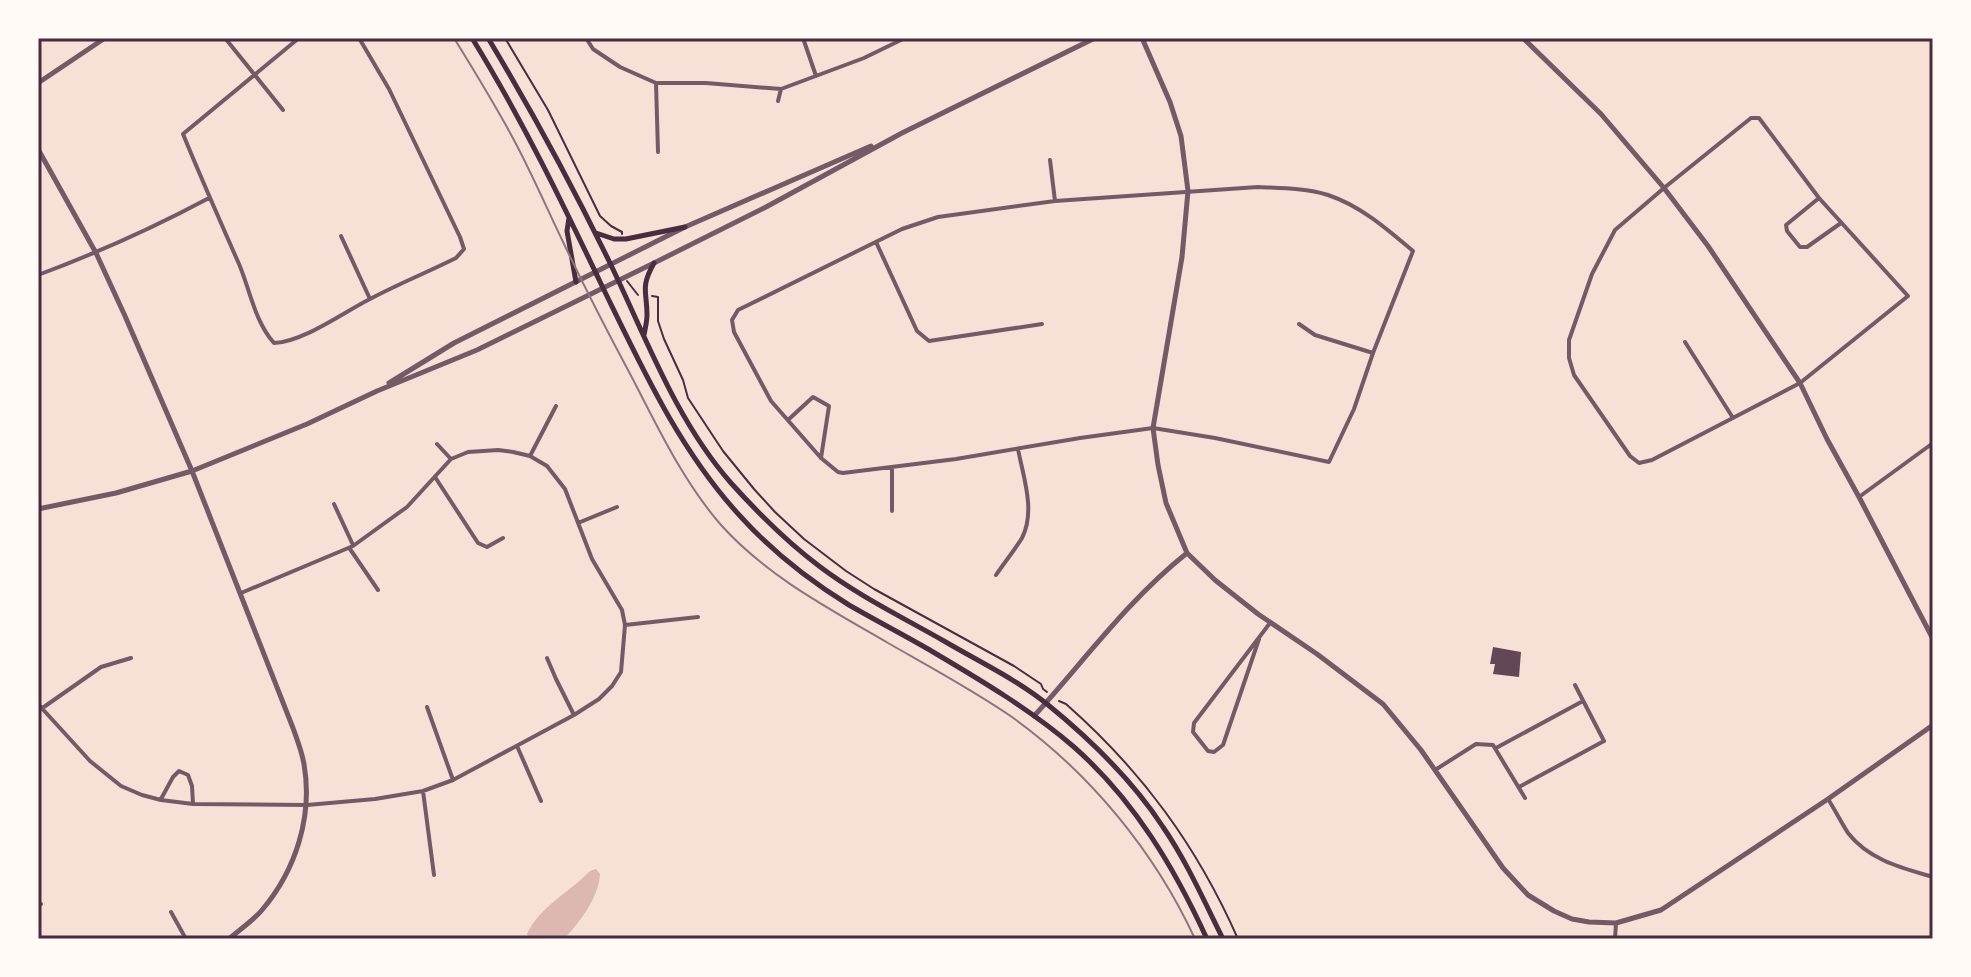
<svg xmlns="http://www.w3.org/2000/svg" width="1971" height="977" font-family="Signika,sans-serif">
	<rect width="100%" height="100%" fill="#f7e1d7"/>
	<!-- water -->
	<path fill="#dcb8b0" d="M596,869L600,874C599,897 580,922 564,939H529L527,934C540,906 570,892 590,871Z"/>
	<!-- building -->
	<path fill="#644757" d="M1493,647L1521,652L1519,677L1493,674L1495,664H1490Z"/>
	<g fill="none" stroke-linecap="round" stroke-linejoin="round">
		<!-- path -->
		<path stroke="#4a2c40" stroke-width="2" d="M505,38L548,110L600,216L611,226L622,232V234
			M627,281L638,295
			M652,296L658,297V321L664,339L683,380L688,398L723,451L754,489L775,512L804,539L846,571L874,589L1014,666L1041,684L1043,689L1047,692
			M1059,701L1066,704C1142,771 1197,846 1238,939"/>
		<!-- minor -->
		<path stroke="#755966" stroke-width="4" d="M225,38L283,110
			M299,38L183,134C201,178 220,221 239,264C250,290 255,322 274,343C303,342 344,312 370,299C398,284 428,272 456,258L464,249L460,237L389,89L359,38
			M586,38L593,49L620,67L656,83H706L781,89L864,58L905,38
			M803,38L816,76
			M656,83L658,152
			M778,101L781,89
			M1751,118H1759L1819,198L1908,296L1800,383L1652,460L1639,463L1630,456L1574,375L1569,358V340L1592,274L1615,230L1664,188Z
			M1050,160L1055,201
			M1258,187C1280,188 1306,188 1328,195C1361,206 1387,229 1413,251L1373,353L1354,409L1329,462L1215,438L1153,428L1080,438L956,459L843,473L838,472L821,458L771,401L734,332L732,320L738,310L902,229L938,217L1055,201Z
			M1819,198L1786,225L1787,231L1800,247H1807L1841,223
			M341,236L370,299
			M876,242L917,331L929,341L1042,324
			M38,275C97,253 153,228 209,198
			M1299,324L1315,335L1373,353
			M1685,342L1733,418
			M788,420L813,397L829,406L821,458
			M437,444L451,459
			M530,456L556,406
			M435,477L478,543L487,547L503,538
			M1859,497L1933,443
			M334,504L353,545
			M892,511V468
			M578,523L617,507
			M350,549L378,590
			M996,575C1004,563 1014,551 1022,538C1036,511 1023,476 1018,449
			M625,625L698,617
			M1259,639L1223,745L1214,752L1208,751L1193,732L1194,723L1270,623
			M547,658L556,679L574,715
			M38,704L90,761L121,786L142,795L161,800L193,804L307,805L375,799L423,791L453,780L574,715L599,699L612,686L621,672L625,625L622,610L592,559L565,489L547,466L530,456L513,452L498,450L468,452L451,459L407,507L353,546L241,593
			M427,707L453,780
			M41,709L101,667L131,658
			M517,746L541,801
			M1496,748L1583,701
			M1435,770L1476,744L1493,745L1525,798
			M1519,787L1604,741L1575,685
			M423,791L434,875
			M161,799L173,777L179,771L188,775L192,786L193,804
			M1828,799C1835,810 1841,822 1848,833C1869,860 1902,868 1933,877
			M38,905L41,904
			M171,912L186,939
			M1615,939L1616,923"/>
		<!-- tertiary -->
		<path stroke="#755966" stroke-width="5" d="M1142,38L1170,102L1181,136L1188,191L1182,257L1153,428L1158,465L1166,503L1187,553L1215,580L1258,614L1317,654L1383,704L1421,750L1503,868L1528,895L1554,911L1572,919L1589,922L1616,923L1661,910L1828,799L1933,725
			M1523,38L1601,114L1664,188L1708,246L1800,383L1827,439L1859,497L1933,639
			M38,83L105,38
			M38,149L96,253L125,316L192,471L293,728C297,739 302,752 304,764C313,816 296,870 262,910C253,921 239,930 229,939
			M389,383L454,343L685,227L871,146
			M38,509L116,493L192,471L307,424L377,391L477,350L654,263L766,207L902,133L1095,38
			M1034,716C1084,661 1128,600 1187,553"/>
		<!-- secondary -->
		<path stroke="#4a2c40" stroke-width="5" d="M472,38C522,119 563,204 604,290C643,370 680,451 741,517C771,550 810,581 849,605C875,620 902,634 928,649C977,678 1030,709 1074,747C1134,800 1174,867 1207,939
			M488,38C532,111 572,185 609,261C646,337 675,419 731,483C758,513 787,542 819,566C857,595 902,617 944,641C978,661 1016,679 1047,704C1090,739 1133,781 1163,827C1187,862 1204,901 1223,939
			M569,218L567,231L576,282
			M596,233L614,239H626L685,227
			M644,335C645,329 647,322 647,315C647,291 640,288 654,263"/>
		<!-- tram -->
		<path stroke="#8f747c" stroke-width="2" d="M454,38C475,72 496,106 515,142C533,176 548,211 565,246C585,288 606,329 628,370C656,423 681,479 721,525C768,577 828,608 888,643C930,667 973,690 1012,717C1090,773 1155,852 1195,939"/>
	</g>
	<!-- border -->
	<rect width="1971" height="977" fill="none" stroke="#fffaf5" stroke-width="80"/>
	<rect x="40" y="40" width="1891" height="897" fill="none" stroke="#4a2c40" stroke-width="3"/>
</svg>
